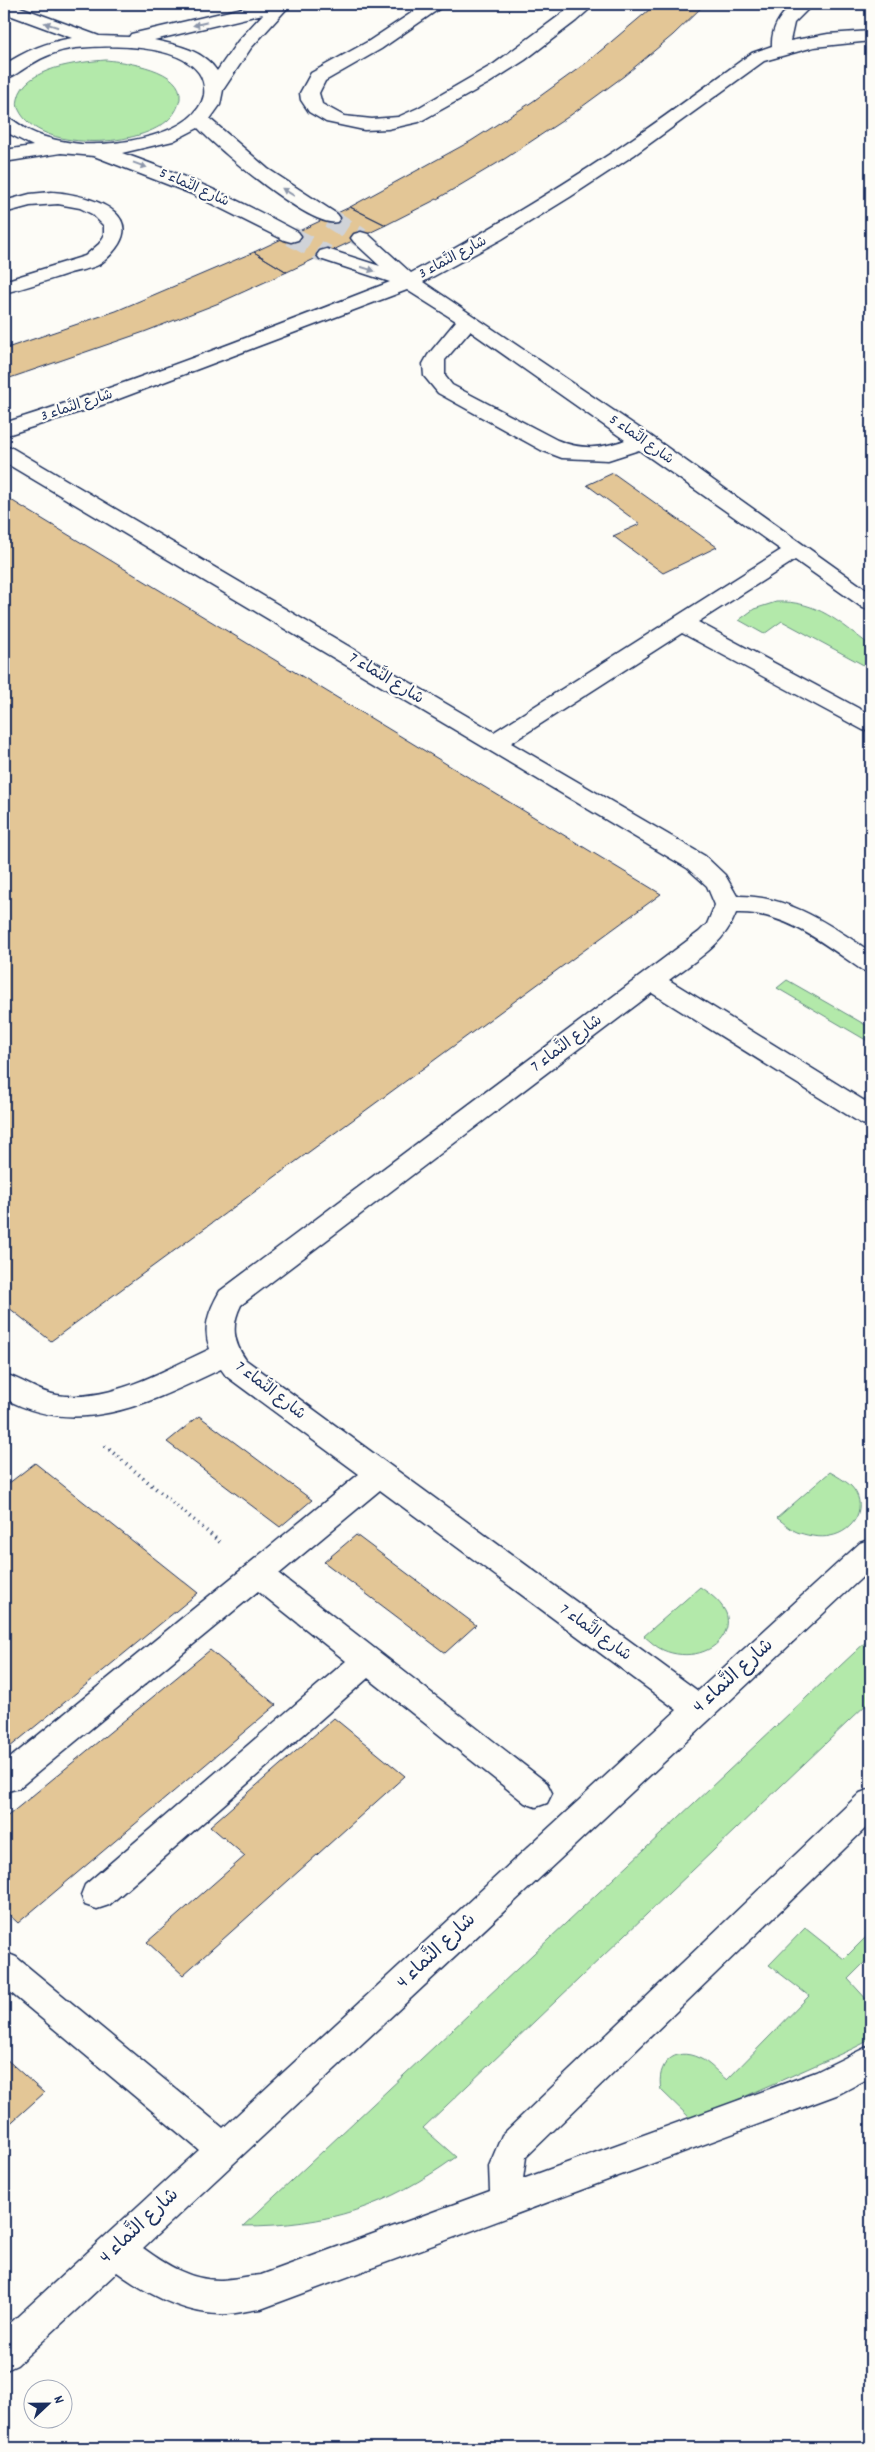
<svg xmlns="http://www.w3.org/2000/svg" width="875" height="2452" font-family="Dekko,'Playpen Sans Arabic',sans-serif">
	<rect width="100%" height="100%" fill="#fdfcf7"/>
	<filter id="ink" filterUnits="userSpaceOnUse"><feTurbulence type="fractalNoise" baseFrequency=".02" numOctaves="2"/><feDisplacementMap in="SourceGraphic" scale="10" xChannelSelector="R" yChannelSelector="G"/><feConvolveMatrix kernelMatrix="1 2 1 2 8 2 1 2 1" color-interpolation-filters="sRGB"/></filter>
	<g filter="url(#ink)">
		<!-- green -->
		<path fill="#b3e9aa" stroke="#678c84" d="M106,60C125,62 184,69 180,99C178,108 174,115 167,121C135,148 39,152 19,110C17,106 17,104 18,99C24,67 80,62 106,60Z
			M776,602C817,600 840,623 871,646V669L782,621L764,634L739,620L754,609Z
			M787,980L871,1028V1043L777,988Z
			M830,1472C837,1476 844,1480 850,1485C870,1504 855,1532 830,1536C821,1538 809,1536 800,1533C792,1531 784,1523 777,1518Z
			M700,1587C710,1594 719,1600 725,1611C728,1616 728,1625 726,1630C717,1654 686,1660 663,1650C656,1647 650,1641 644,1636Z
			M871,1637V1700L423,2128L456,2157C386,2207 329,2226 243,2226Z
			M805,1928L844,1959L871,1932V1956L848,1979L869,2002L871,2009V2035L864,2043L852,2049L692,2120L661,2090C656,2064 674,2046 699,2058C709,2062 718,2073 727,2080L809,1996L769,1965Z"/>
		<!-- building -->
		<path fill="#e3c696" stroke="#1b2f5e" d="M656,4H705L673,35L624,76L568,117L506,158L437,199L386,225L350,207L471,141L532,102L586,63Z
			M350,207L386,225L287,272L254,252Z
			M254,252L287,272L219,303L144,332L4,380V349L116,311Z
			M613,473L717,547L663,573L613,536L640,524L587,485Z
			M6,497L661,894L51,1341L4,1304V498Z
			M199,1416L312,1500L280,1527L167,1442Z
			M35,1463L198,1593L4,1752V1487Z
			M356,1535L476,1625L445,1653L324,1562Z
			M210,1650L276,1705L18,1923L4,1910V1819Z
			M334,1718L405,1776L183,1975L147,1942L245,1856L210,1826Z
			M4,2057L44,2093L4,2129Z"/>
		<g fill="none" stroke-linecap="round" stroke-linejoin="round">
			<!-- minor-tunnel -->
			<path stroke="#d0d3d8" stroke-width="20" stroke-dasharray="20 10" stroke-linecap="butt" d="M330,218L361,238
				M291,236L327,255"/>
			<defs>
				<path id="minor" d="M4,4H12L99,36L129,37L131,34L260,4H291L251,48L223,90L220,105L210,119L268,169L337,214L340,218L337,222C311,229 218,149 198,128L173,141L122,153C183,174 241,201 298,232L301,236L298,240L291,242L284,240L192,194L94,156L61,153L4,162V150L33,146L4,131V116C14,119 21,127 30,131C46,139 64,142 81,144C116,146 195,136 204,95C205,88 203,79 199,73C178,43 108,45 76,48C59,50 44,56 30,65C21,70 14,77 4,79V65C25,51 47,42 72,38L4,13ZM263,14L238,41L217,71C203,50 177,45 154,40Z
					M425,4H446L381,49L325,81L319,93L322,104L344,116L372,119L398,117L418,108L494,64L575,4H595L576,21L525,60L489,83L419,122L388,129L364,130L326,122L309,112L301,100L300,93L311,73L369,41Z
					M793,4H813L794,23L790,41L828,34L871,31V41L814,47L764,61L634,155L570,197L502,239L423,282L651,436L871,593V610L863,608L795,560L698,622L871,715V732L863,730L682,633L511,743L705,856L725,875L737,896C788,895 830,925 871,952V973L862,970C824,944 785,911 736,913C724,945 696,960 669,980L871,1105V1126L862,1124L652,993L241,1305C231,1325 233,1342 246,1360L698,1691L860,1543L871,1539V1569L143,2248C166,2265 192,2281 222,2280C235,2279 248,2276 261,2275L490,2191L489,2166L502,2135L860,1793L871,1789V1823L526,2157L523,2179L816,2072L871,2045V2077L839,2094L261,2309C247,2310 233,2315 219,2314C182,2313 146,2293 117,2272L17,2365L4,2371V2329L199,2150L4,1987V1952L16,1957L223,2128L677,1710L380,1490L279,1574L547,1783L552,1793L547,1803L536,1807L525,1803L368,1678L109,1905L97,1909L85,1905L81,1895L85,1885L346,1661L258,1591L19,1788L8,1791L4,1790V1763L359,1474L226,1376L221,1369C151,1402 79,1440 4,1398V1374C23,1379 37,1392 57,1395C110,1403 164,1370 210,1349C202,1327 209,1310 220,1291L699,932L707,924L715,905L707,886L687,868L4,462V447L12,448L494,732L781,550L639,450L608,460L562,458L541,450L438,393L424,376L423,364L428,355L456,321L407,290L108,403L4,436V423C134,382 262,332 390,282L320,259L317,255L320,251L327,249L380,266L354,242L351,238L354,234L361,232L368,234L411,273C482,234 551,193 619,148C664,118 707,85 752,53L772,46C771,28 780,15 793,4ZM470,331L625,440C601,449 581,450 557,440L452,385L445,376V360Z
					M51,192C77,193 141,207 119,244C114,252 107,259 100,264C92,269 80,270 70,273C48,280 26,288 4,293V281L85,256L99,244L104,236V226L92,214L80,208L58,204L30,206L4,213V201L30,194Z"/>
			</defs>
			<!-- minor casing -->
			<use href="#minor" stroke="#1b2f5e" stroke-width="3"/>
			<!-- path -->
			<path stroke="#1b2f5e" stroke-width="4" stroke-dasharray="1 4.5" stroke-linecap="butt" d="M105,1446L221,1543"/>
			<!-- minor -->
			<use href="#minor" fill="#fdfcf7" fill-rule="evenodd"/>
		</g>
		<!-- one-way arrows -->
		<defs><path id="oneway-solid" d="M-6-.8H1V-3.2L6.5 0L1 3.2V.8H-6Z" transform="scale(1.25)"/></defs>
		<g fill="#8c96aa">
			<use href="#oneway-solid" transform="translate(200 24) rotate(167)"/>
			<use href="#oneway-solid" transform="translate(51 25) rotate(-162)"/>
			<use href="#oneway-solid" transform="translate(140 165) rotate(20)"/>
			<use href="#oneway-solid" transform="translate(288 192) rotate(-148)"/>
			<use href="#oneway-solid" transform="translate(368 269) rotate(18)"/>
		</g>
	</g>
	<g text-anchor="middle" dominant-baseline="central" stroke-width="4.5" stroke-linejoin="round" paint-order="stroke">
		<!-- far-street labels -->
		<g font-size="14" fill="#1b2f5e" stroke="#fdfcf7">
			<text transform="translate(194 188) rotate(24)">شارع النَّماء 5</text>
			<text transform="translate(453 258) rotate(-28)">شارع النَّماء 3</text>
			<text transform="translate(77 406) rotate(-18)">شارع النَّماء 3</text>
			<text transform="translate(641 440) rotate(35)">شارع النَّماء 5</text>
		</g>
		<!-- street labels -->
		<g font-size="16" fill="#1b2f5e" stroke="#fdfcf7">
			<text transform="translate(386 679) rotate(31)">شارع النَّماء 7</text>
			<text transform="translate(567 1044) rotate(-37)">شارع النَّماء 7</text>
			<text transform="translate(270 1391) rotate(38)">شارع النَّماء 7</text>
			<text transform="translate(595 1633) rotate(36)">شارع النَّماء 7</text>
		</g>
		<!-- near-street labels -->
		<g font-size="19" fill="#1b2f5e" stroke="#fdfcf7">
			<text transform="translate(734 1677) rotate(-42)">شارع النَّماء 4</text>
			<text transform="translate(437 1952) rotate(-43)">شارع النَّماء 4</text>
			<text transform="translate(140 2227) rotate(-43)">شارع النَّماء 4</text>
		</g>
	</g>
	<!-- margin -->
	<rect width="875" height="2452" fill="none" stroke="#fdfcf7" stroke-width="20"/>
	<rect x="10" y="10" width="855" height="2432" fill="none" stroke="#1b2f5e" stroke-width="2" filter="url(#ink)"/>
	<!-- north arrow -->
	<g transform="translate(48 2404) rotate(68)"><circle r="24" fill="#fdfcf7" stroke="#a3aaba"/>
	<path d="M0-4L9 19L0 12L-9 19Z" fill="#1b2f5e"/>
	<text y="-8" font-size="14" font-weight="bold" text-anchor="middle" fill="#1b2f5e">N</text>
	</g>
</svg>
